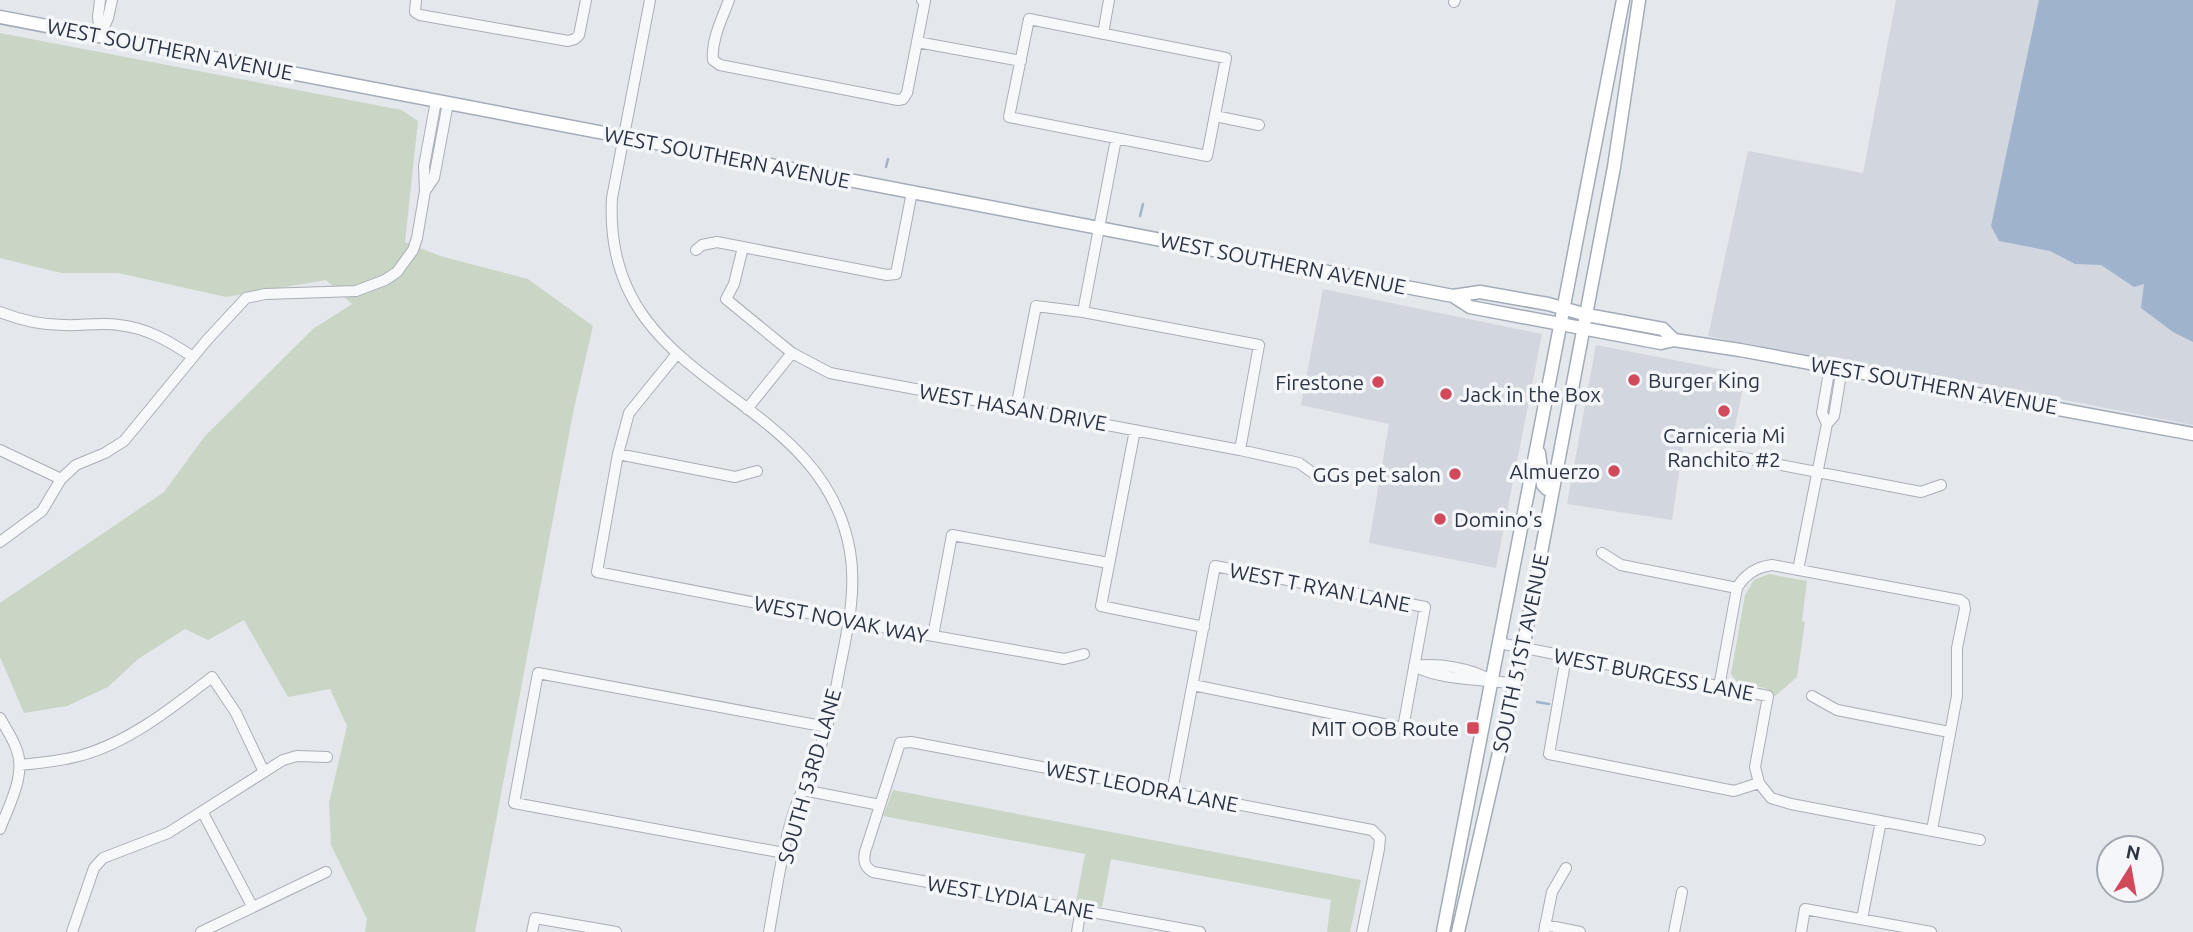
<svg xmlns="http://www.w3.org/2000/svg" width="2193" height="932" font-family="Ubuntu,sans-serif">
	<rect width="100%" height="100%" fill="#e4e7ec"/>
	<!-- built -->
	<path fill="#d2d6de" d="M1896,0H2193V425L1977,383L1936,380L1708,336L1748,151L1863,173Z
		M1323,289L1542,334L1496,568L1369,543L1389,424L1301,405Z
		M1596,345L1746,374L1731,445L1684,439L1672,520L1567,504Z"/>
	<!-- green -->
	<path fill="#c9d6c5" d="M0,33L402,110L418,121L405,242L440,256L528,279L593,326L574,408L475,932H365L367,919L331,845L329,803L347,726L330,689L288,697L244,620L208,640L185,629L138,659L108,687L67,706L24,713L0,657V603L164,492L205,436L313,329L352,304L326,280L226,297L118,273H61L0,258Z
		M1769,574L1807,581L1802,621L1805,622L1797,677L1775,696L1765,688L1737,682L1731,674L1745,595L1754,580Z
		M893,790L1361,880L1350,932H1327L1331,900L1111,859L1102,907L1076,902L1085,854L883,816Z"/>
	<!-- water -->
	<path fill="#9fb4cc" d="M2039,0H2193V342L2173,332L2141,308L2144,284L2134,287L2101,265L2075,264L2050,251L1999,241L1991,226Z"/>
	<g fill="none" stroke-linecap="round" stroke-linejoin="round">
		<!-- stream -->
		<path stroke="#9fb4cc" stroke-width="2.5" d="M886,167L888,159
			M1140,216L1143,204
			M1537,702L1549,704"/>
		<defs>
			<path id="minor" d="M100,0L98,17L100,35
				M416,0L415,12L420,15L568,41L575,39L579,35L586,0
				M650,0L612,198C601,392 821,385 850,551C857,592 847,632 839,672C835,694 831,717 823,739C814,765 800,791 792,818C781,854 776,894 769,932
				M729,0C722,19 711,40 713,60L720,65L898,100L903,99L907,93L925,1L922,0
				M1454,2L1455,0
				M1029,19L1226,58L1207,156L1009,117Z
				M1103,34L1109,0
				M100,36L108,18L112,0
				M917,42L1021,61
				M1215,116L1259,125
				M425,191L434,178L448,103
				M743,247L734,284L726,299L792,353L830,373L1240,450L1299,463L1317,476
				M696,250L702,245L717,242L887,275L896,274L912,192
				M0,312C20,320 42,325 64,325C82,326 100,322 119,325C147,328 169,341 193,357
				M1083,312L1116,139
				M676,355L629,413L618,454L597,572L849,621L1064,659L1084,654
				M1016,408L1036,306L1083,312L1259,345L1240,450
				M747,409L792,353
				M1827,424L1822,413L1830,366
				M1135,430L1101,606L1204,627
				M0,450L61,479
				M618,454L735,477L757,471
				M1715,464L1739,457L1921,492L1941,485
				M0,542L42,511L61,479L76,465L105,453L124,441L207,340L246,298L265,294L356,291L385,280L397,272L413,250L417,238L425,191L424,166L436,101
				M1602,553L1621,565L1737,588
				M1798,570L1827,424L1834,416L1842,368
				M933,636L952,535L1109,563
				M1499,643L1768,696L1755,767L1759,783
				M1566,657L1549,754L1734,791L1759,783L1771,798L1791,804L1980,840
				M1414,666C1445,682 1481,678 1514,684
				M1415,666C1439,663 1470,668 1491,680
				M1719,687L1737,588C1745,574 1756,567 1772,565L1960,600L1964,603L1965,609L1957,648V696L1932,830
				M1812,696L1837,710L1949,732
				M0,718C5,727 12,737 16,748C27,774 9,805 0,829
				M20,765C40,763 60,761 79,756C128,743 172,708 212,677L236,713L264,772
				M803,790L880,805
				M1172,792L1215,566L1425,607L1403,728L1193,685
				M203,813L252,906
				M784,853L514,803L538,673L827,727
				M1862,919L1881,821
				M1545,925L1580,932
				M72,932L94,868L103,858L168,833L283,760L297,756L327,757
				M201,932L326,872
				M532,932L535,918L616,932
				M1077,932L1081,909
				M1200,932L873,872C865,867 863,862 865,852L900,743L911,742L1372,830L1380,838L1379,849L1362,932
				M1544,932L1552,892L1566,868
				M1674,932L1682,892
				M1801,932L1805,909L1931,932"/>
			<path id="major" d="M0,17L1453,296L1480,292L1548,304L1587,315L1663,329L1674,340
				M1453,296L1470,307L1661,343L1674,340L1740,350L2193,434
				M1539,453L1543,485L1547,489H1553
				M1443,932L1623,0
				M1458,932L1523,648L1614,167L1639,0"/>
		</defs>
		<!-- minor casing -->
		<use href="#minor" stroke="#a9aeb7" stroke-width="12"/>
		<!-- major casing -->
		<use href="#major" stroke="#a3abb8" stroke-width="15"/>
		<!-- minor -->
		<use href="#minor" stroke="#f7f8fa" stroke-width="10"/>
		<!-- major -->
		<use href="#major" stroke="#fff" stroke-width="12"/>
	</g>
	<!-- markers -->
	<g fill="#d1495b" stroke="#f4f6f9" stroke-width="2.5">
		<circle cx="1634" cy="380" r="7"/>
		<circle cx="1378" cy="382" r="7"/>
		<circle cx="1446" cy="394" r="7"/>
		<circle cx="1724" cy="411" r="7"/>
		<circle cx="1614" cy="471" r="7"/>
		<circle cx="1455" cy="474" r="7"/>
		<circle cx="1440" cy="519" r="7"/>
		<rect x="1466" y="721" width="14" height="14" rx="3.5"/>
	</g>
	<g text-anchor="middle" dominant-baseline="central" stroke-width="7" stroke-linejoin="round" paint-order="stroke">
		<!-- street labels -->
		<g font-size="21" fill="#2b3445" stroke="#f4f6f9">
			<text transform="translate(170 49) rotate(11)">WEST SOUTHERN AVENUE</text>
			<text transform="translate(727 157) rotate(11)">WEST SOUTHERN AVENUE</text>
			<text transform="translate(1283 263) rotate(11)">WEST SOUTHERN AVENUE</text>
			<text transform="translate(1934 385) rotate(10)">WEST SOUTHERN AVENUE</text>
			<text transform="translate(1013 407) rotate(10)">WEST HASAN DRIVE</text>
			<text transform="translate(1320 587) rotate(11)">WEST T RYAN LANE</text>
			<text transform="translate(841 619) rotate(11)">WEST NOVAK WAY</text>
			<text transform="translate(1520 653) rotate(-78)">SOUTH 51ST AVENUE</text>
			<text transform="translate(1654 674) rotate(11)">WEST BURGESS LANE</text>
			<text transform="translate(809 776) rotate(-74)">SOUTH 53RD LANE</text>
			<text transform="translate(1142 786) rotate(11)">WEST LEODRA LANE</text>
			<text transform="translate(1011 897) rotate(10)">WEST LYDIA LANE</text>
		</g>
		<!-- poi labels -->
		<g font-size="21" fill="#2b3445" stroke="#f4f6f9" text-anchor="end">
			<text x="1648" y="380" text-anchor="start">Burger King</text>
			<text x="1364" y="382">Firestone</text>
			<text x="1460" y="394" text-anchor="start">Jack in the Box</text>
			<text x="1724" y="435" text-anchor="middle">Carniceria Mi<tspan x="1724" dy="24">Ranchito #2</tspan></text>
			<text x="1600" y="471">Almuerzo</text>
			<text x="1441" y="474">GGs pet salon</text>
			<text x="1454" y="519" text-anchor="start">Domino's</text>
			<text x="1459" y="728">MIT OOB Route</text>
		</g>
	</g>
	<!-- north arrow -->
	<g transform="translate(2130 869) rotate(11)"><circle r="33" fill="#f4f6f9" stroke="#a4a8b1" stroke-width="2"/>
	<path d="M0-5L12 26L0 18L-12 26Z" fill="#d1495b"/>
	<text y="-10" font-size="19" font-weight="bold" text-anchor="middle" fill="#2b3445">N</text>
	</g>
</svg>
